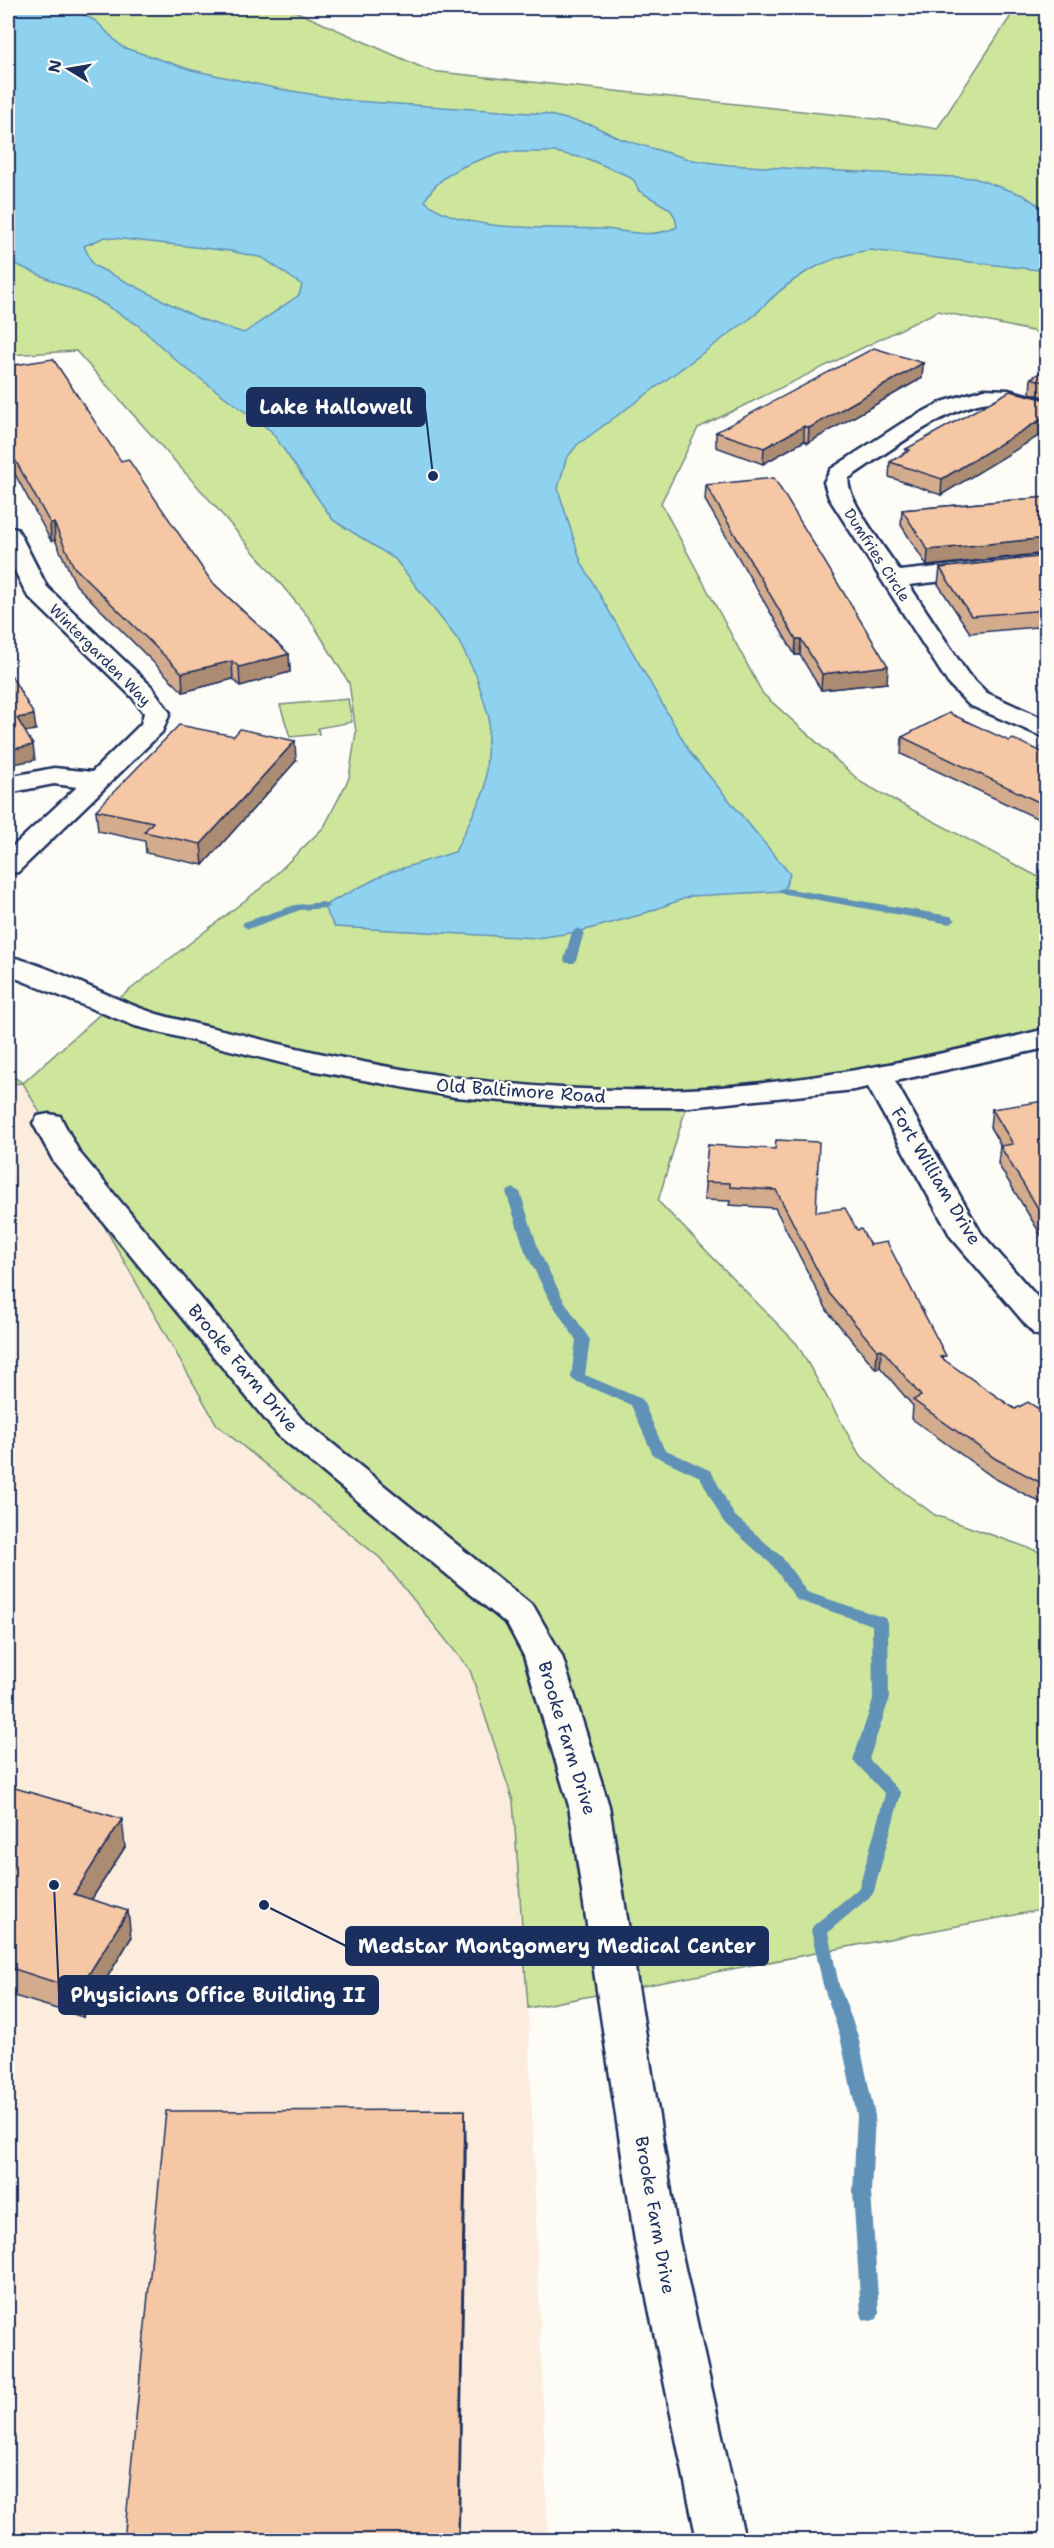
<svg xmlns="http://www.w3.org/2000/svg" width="1054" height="2548" font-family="'Shantell Sans',sans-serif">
	<rect width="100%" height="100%" fill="#fdfcf7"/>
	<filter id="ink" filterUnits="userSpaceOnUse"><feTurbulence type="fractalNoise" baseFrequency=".0167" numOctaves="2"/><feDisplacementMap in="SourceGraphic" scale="12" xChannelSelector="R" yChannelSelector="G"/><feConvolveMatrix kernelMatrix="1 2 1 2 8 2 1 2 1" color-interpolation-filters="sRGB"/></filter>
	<g filter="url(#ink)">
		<!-- built -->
		<path fill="#fbecde" d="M23,1083L217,1425L399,1554L470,1670L513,1801L528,2008L548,2540H8V1084Z"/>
		<!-- green -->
		<path fill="#cde69c" stroke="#748a7d" stroke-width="1.5" d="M8,8H288L430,71L885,120L937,129L1016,8H1046V334L938,311L698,428L661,503L763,694L862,783L1046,881V1038L1022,1046L689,1098L658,1201L797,1344L859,1454L890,1482L935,1515L1046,1554V1909L528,2008L513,1801L470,1670L380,1558L217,1425L23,1083L8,1084V1073L23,1083L109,1006L266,884L324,827L349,778L356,732L349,683L310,619L215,506L76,351L8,355Z
			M348,699L352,722L318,728L319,734L290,737L280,705Z"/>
		<!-- water -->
		<path fill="#8fd2f0" stroke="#6191b6" stroke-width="1.5" fill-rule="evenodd" d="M8,8H56L82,14L96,21L122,47L192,70L279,89L354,101L545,114L592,125L621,139L692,160L729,165L974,178L1023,195L1046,210V271L870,250C822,257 787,280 755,315L577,445L566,459L558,489L581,562L691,754L790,874L784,891L691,896L640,915L578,932L537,938L335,927L323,906L387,873L455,852L485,789L489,718L476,675L458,640L395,559L333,520L271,431L179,363L138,325L99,301L8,261ZM503,152H555L588,159L626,175L634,180L639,191L670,209L675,217L677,227C652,239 630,231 604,229C554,226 465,235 425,201C439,172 474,161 503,152ZM105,237L230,251L263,258L302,285L299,295L244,333L200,319L93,265L84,246Z"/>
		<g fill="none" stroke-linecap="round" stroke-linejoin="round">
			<!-- stream -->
			<path fill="#6191b6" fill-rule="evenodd" d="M784,888L950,916L956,920L950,924L780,893L778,891L780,889Z
				M323,902L329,906L327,908L300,910L248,929L242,925L244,922L295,905Z
				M578,928L584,932L576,960L574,963H566L564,960L572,932Z
				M513,1188L520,1192L539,1251L563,1299L590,1340L585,1375L642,1399L664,1449L711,1471L734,1515L782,1557L807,1592L885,1618L888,1622L889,1700L869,1759L901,1793L874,1891L872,1895L828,1932L839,1985L858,2036L875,2116L871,2192L879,2313L877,2319L870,2321L863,2319L861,2313L853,2192L857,2116L840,2036L823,1985L811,1930L813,1926L859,1888L885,1794L853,1760L873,1700L872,1625L797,1600L772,1565L723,1521L700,1477L653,1455L631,1405L573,1380L571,1377L576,1340L549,1299L525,1251L506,1192Z"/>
			<defs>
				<path id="minor" d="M984,389L1008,390L1046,400V414C1028,410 1011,402 992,402C951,403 884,455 849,478C843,495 889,554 900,571L1046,555V569L909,585L967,673L987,693L1046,720V738L969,705L948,683L829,498L824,482L831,469L902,423L942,402Z
					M8,527L17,529L20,534L47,587L151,686L170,713L162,732L18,872L8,874V851L77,787L54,784L8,793V777L54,768L92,772L141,724L144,713L133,698L27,595L8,557Z
					M877,1067L888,1070L892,1076L981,1233L1046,1307V1337L1034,1334L951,1237L862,1076L866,1070Z
					M49,1114L60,1116L79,1152L302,1419L534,1607L562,1656L609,1806L679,2241L745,2540H697L635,2241L569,1806L524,1656L507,1624L278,1435L54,1162L33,1123L38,1116Z"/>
				<path id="tertiary" d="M8,956C60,969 107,998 157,1014C188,1023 220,1029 251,1037C394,1073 541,1096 689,1089C810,1083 929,1058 1046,1029V1048L854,1090L689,1107H572L455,1097L310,1070L135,1026L8,975Z"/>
			</defs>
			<!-- minor casing -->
			<use href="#minor" stroke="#1b2f5e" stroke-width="5"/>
			<!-- tertiary casing -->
			<use href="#tertiary" stroke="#1b2f5e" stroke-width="5"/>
			<!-- minor -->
			<use href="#minor" fill="#fdfcf7" fill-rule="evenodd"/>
			<!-- tertiary -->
			<use href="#tertiary" fill="#fdfcf7" fill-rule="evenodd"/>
		</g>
		<!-- wall -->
		<path fill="#d3ab8d" stroke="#1b2f5e" stroke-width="1.5" d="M923,363L922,378L808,443L804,441L763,464L716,447V432Z
			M8,366L121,461L211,581L289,654L290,672L240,686L233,679L183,692L76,585L55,540L51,541L8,461Z
			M1047,369V398L1030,393L1031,378Z
			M1047,400L941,495L889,477L890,462L906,452V449Z
			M706,485L887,683L821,690L800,655H795L705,500Z
			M1047,497V553L927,566L901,525L902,510Z
			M1047,556V626L970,633L938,584L940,568Z
			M902,737L1009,741L1047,754V823L901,754Z
			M296,761L203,865L146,853L145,841L98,831L96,810Z
			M1047,1105V1245L998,1164L1000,1146H1001L990,1127L992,1109Z
			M708,1145L816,1212L857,1230L870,1245L945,1361L1015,1409L1047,1414V1506L994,1478L912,1419L913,1406L880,1367L876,1369L828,1312L775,1208L729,1205L730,1201L704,1200Z
			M8,1786L125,1847L91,1900L131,1938L83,2017L8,1994Z"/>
		<!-- shaded-wall -->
		<path fill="#ac8b73" stroke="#1b2f5e" stroke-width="1.5" d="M923,363L922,378L808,443L809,428Z
			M1047,416V431L941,495L942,479Z
			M804,426V441L763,464L764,448Z
			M50,523H54L55,540L51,541Z
			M1047,538V553L927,566L928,550Z
			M796,639H801L800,655H795Z
			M289,654L290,672L240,686L239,667Z
			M232,661L233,679L183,692L182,673Z
			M888,666L887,683L821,690L822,674Z
			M34,715L36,730L19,733L17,718Z
			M295,741L296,761L203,865L201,844Z
			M33,745L35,760L8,765V750Z
			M882,1349L880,1367L876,1369L877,1350Z
			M122,1819L125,1847L77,1922L74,1894Z
			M128,1911L131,1938L83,2017L79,1990Z
			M465,2110L466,2145L459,2541H458Z"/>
		<!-- building -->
		<path fill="#f5c7a4" stroke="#1b2f5e" stroke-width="1.5" d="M874,348L923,363L809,428L804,426L764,448L716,432Z
			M53,359L121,461L128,459L211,581L289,654L239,667L232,661L182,673L74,567L54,523H50L8,447V374H9L8,372V366Z
			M1047,369V383L1031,378Z
			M1010,391L1047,400V416L942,479L890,462L910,450L906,449Z
			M774,478L888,666L822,674L801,639H796L706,485Z
			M1047,497V538L928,550L902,510Z
			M1047,556V610L971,616L940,568Z
			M8,670L34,715L17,718L33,745L8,750Z
			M949,713L1009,741L1013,739L1047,754V806L902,737Z
			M179,725L234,736L240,729L295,741L201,844L144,832L153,822L96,810Z
			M1044,1101L1047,1105V1223L1000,1146L1013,1144L992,1109Z
			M776,1140L819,1142L816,1212L845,1208L857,1230L861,1229L870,1245L887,1242L946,1356L940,1357L1015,1409L1028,1402L1047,1414V1486L996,1459L913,1400L921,1396L882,1349L877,1350L829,1293L776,1190L730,1187V1183L704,1182L708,1145L775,1149Z
			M8,1786L122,1819L74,1894L128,1911L79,1990L8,1967Z
			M465,2110L458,2541H124L166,2111Z"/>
	</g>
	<g text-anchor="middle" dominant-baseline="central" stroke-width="4.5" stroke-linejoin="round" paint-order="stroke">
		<!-- far-street labels -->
		<g font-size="15" fill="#1b2f5e" stroke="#fdfcf7">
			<text transform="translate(877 555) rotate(57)">Dumfries Circle</text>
			<text transform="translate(100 655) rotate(45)">Wintergarden Way</text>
		</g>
		<!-- street labels -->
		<g font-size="18" fill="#1b2f5e" stroke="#fdfcf7">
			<text transform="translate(521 1091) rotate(4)">Old Baltimore Road</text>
			<text transform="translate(936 1176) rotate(59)">Fort William Drive</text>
			<text transform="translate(243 1368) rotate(50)">Brooke Farm Drive</text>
			<text transform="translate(567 1738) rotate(73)">Brooke Farm Drive</text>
			<text transform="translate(655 2215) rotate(80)">Brooke Farm Drive</text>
		</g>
	</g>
	<!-- callouts -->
	<path fill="none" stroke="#1b2f5e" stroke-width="2" d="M433 476L425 407M264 1905L346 1946M54 1885L59 1995"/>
	<g fill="#1b2f5e" stroke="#fdfcf7" stroke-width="2">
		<circle cx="433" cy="476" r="6"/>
		<circle cx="264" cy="1905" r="6"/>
		<circle cx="54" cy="1885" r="6"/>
	</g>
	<g fill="#1b2f5e" stroke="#1b2f5e" stroke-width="2">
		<rect x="247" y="388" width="178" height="38" rx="6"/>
		<rect x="346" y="1927" width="422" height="38" rx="6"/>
		<rect x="59" y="1976" width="319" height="38" rx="6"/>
	</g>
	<g font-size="20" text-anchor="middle" font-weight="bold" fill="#fff">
		<text x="336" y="414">Lake Hallowell</text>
		<text x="557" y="1953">Medstar Montgomery Medical Center</text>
		<text x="218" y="2002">Physicians Office Building II</text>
	</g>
	<!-- margin -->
	<rect width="1054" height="2548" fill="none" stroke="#fdfcf7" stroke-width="30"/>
	<rect x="15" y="15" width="1024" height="2518" fill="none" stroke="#1b2f5e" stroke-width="2" filter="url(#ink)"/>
	<!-- north arrow -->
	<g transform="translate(69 69) rotate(281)" stroke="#fdfcf7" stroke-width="4.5" paint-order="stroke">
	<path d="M0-4.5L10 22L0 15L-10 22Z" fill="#1b2f5e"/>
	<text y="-9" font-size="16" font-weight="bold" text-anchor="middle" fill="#1b2f5e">N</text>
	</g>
</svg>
